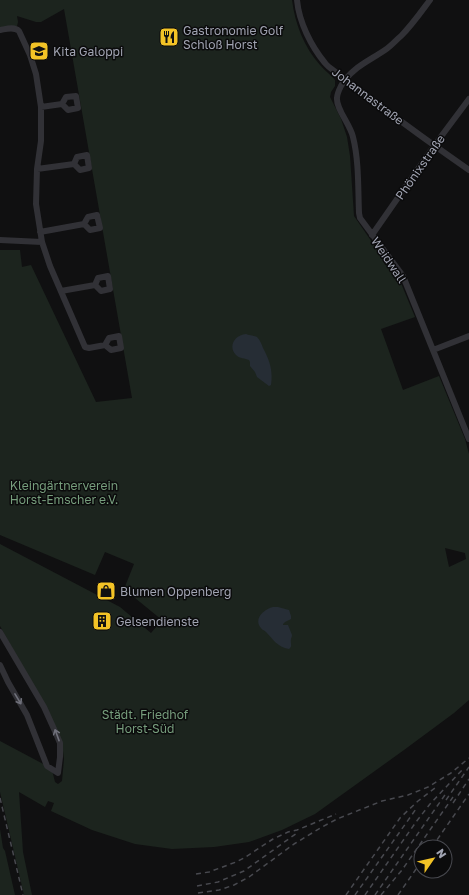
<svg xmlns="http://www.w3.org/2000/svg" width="469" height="895" font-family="'Golos Text',sans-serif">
	<rect width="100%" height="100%" fill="#101011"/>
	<!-- green -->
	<path fill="#1c241e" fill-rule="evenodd" d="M0,0H292C295,24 304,47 320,65C324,70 331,75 335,80V86L331,92L330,97L341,119L347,137L350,156L354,216L374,245L398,276L415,317L381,329L403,390L439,376L465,439L469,454V700L454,713L404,750L315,814L282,830L249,842L214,847L172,849L135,844L92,830L51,811L54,803L48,801L45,807L19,792L23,852L32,895H24L0,792V741L47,766L52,770L55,782L58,784L62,781L64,759L62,743L52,719L0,626V544L120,607L151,633L162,620L124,589L134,564L105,552L95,575L0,535V250H20L22,267L31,265L96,402L132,398L64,9L41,22H36L17,16L18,22L17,26L0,29ZM445,548L465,553L466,559L449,567Z
		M0,829L3,848L5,851L15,895H0Z"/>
	<!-- water -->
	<path fill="#262d35" d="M246,334C248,335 256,336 257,337C260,340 262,345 263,348C270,361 273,371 271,385L269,386L257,377L255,372L250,366V362L249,360C245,358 240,359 236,355C228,347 234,335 246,334Z
		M273,607H278L289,610L291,616V619L285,622L283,624V625H288L292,635C292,637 291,638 291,639C290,644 293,646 289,649C277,647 273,639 266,632C264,630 262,630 261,628C253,619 264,609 273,607Z"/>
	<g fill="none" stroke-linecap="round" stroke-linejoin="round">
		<!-- minor -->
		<path stroke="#313136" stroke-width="6" d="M297,0C299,22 311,46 325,63C328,67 333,70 337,73C348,82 359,90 371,99C403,123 436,147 469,170
			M430,0C421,12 412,25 401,36C396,40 391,46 385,50C369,61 351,68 341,86C339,90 337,94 337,98C336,109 350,124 353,137C359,161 358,188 359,213L360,218L403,276L469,439
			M0,30C6,29 14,26 19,31L30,55L36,74L41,107V141L37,169L36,204L42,242L50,266L85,347L89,348L105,345L111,350L121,348L119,336L109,338L105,345
			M41,107L62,104L68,110L78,108L76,96L66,97L62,104
			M37,169L74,164L80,170L89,168L87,155L77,157L74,164
			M40,232L84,224L90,230L100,228L97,215L88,217L84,224
			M372,235L434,146L469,99
			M0,240L42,242
			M61,291L95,285L101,291L110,289L108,276L98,278L95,285
			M433,350L469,336
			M0,632L44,707L54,729L60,743V757L58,773L47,766L27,715L8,682L0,665"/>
		<!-- rail -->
		<path stroke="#48494f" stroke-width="1.5" stroke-dasharray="5 4" stroke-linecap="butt" d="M0,798L23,895
			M446,800L469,767
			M453,803L469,779
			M432,847L469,794
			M196,874L209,872L236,862L244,858L273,839L288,832L297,830L336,814
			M197,886L218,882L244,871L297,833
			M198,893L219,890L234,885L249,877L294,844L322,827L337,819L382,801L408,795L428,787L451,773L469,758
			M346,895L400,818L418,801L435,788
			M355,895L416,809
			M365,895L416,822L430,804L463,769
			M375,895L447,792
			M381,895L402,870L453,797
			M398,895L421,862"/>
	</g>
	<!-- one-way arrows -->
	<defs><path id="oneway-shaft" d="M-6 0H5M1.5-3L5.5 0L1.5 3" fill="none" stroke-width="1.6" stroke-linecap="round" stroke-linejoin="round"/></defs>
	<g stroke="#6f707a">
		<use href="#oneway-shaft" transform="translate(18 699) rotate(59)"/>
		<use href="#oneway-shaft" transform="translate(57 735) rotate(-110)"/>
	</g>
	<!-- icons -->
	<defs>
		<symbol id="restaurant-square" viewBox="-11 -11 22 22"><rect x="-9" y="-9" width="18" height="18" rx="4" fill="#f3c326" stroke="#0b0b0c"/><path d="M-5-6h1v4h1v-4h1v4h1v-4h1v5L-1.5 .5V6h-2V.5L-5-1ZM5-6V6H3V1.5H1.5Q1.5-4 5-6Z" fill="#111"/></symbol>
		<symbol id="school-square" viewBox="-11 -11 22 22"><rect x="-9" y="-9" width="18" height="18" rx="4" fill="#f3c326" stroke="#0b0b0c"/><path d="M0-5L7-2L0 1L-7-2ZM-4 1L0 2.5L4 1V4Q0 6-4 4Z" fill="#111"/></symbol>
		<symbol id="shop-square" viewBox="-11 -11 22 22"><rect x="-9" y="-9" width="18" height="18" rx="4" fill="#f3c326" stroke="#0b0b0c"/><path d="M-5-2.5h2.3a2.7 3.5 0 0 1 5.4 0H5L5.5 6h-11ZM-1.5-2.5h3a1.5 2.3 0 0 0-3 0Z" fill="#111"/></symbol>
		<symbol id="building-square" viewBox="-11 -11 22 22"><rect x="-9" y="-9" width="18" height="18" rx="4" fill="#f3c326" stroke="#0b0b0c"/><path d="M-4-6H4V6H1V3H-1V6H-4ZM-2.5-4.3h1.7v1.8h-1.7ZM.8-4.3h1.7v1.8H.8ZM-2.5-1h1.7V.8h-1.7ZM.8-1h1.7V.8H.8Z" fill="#111"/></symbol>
	</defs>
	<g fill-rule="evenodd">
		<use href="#restaurant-square" x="158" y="26" width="22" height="22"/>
		<use href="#school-square" x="28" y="40" width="22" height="22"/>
		<use href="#shop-square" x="95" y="580" width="22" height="22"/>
		<use href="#building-square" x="91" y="610" width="22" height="22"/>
	</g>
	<g text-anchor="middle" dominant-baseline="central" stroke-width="3" stroke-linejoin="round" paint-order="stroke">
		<!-- poi labels -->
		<g font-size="12" fill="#a1a4b2" stroke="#0b0b0c" text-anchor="start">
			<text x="183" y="30">Gastronomie Golf<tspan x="183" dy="14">Schloß Horst</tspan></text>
			<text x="53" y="51">Kita Galoppi</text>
			<text x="120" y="591">Blumen Oppenberg</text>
			<text x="116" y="621">Gelsendienste</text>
		</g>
		<!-- street labels -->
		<g font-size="12" fill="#a1a4b2" stroke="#0b0b0c">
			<text transform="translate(368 96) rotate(37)">Johannastraße</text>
			<text transform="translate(420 167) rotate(-55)">Phönixstraße</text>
			<text transform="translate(389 260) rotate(56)">Weidwall</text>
		</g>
		<!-- park labels -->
		<g font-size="12" fill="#779e7d" stroke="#0b0b0c">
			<text x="64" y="485">Kleingärtnerverein<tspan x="64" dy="14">Horst-Emscher e.V.</tspan></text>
			<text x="145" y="714">Städt. Friedhof<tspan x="145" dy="14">Horst-Süd</tspan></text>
		</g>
	</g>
	<!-- north arrow -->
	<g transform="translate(433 859) rotate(56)"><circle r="19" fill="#0b0b0c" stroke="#47484e"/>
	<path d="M0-3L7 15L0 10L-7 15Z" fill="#f3c326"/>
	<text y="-6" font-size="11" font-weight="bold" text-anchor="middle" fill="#a1a4b2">N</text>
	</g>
</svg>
